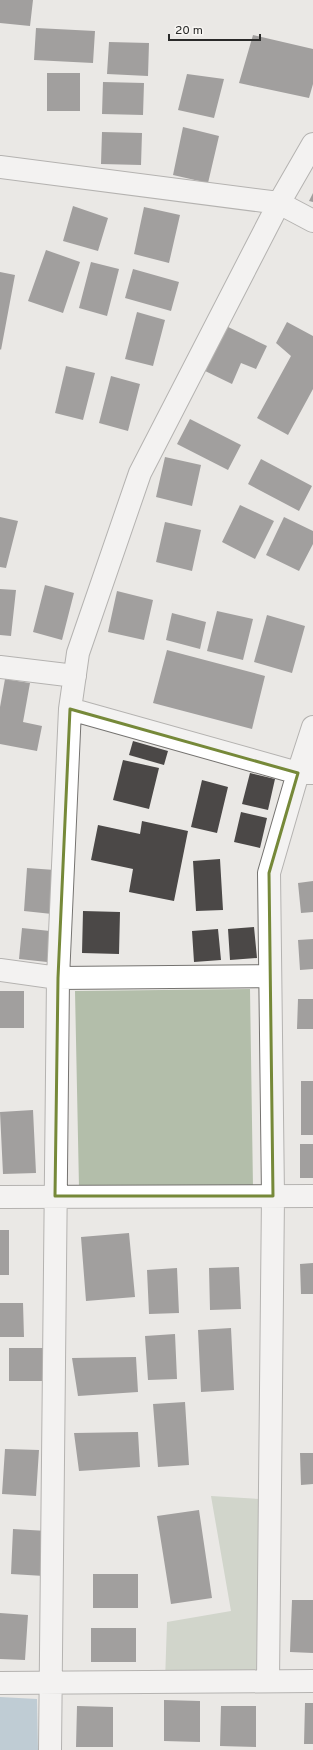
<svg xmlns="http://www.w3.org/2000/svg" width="313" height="1750" font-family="Overpass,sans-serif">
	<rect width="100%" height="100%" fill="#eae8e5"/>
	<!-- green -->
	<path fill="#b3beaa" d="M250,989L253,1188L79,1187L75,991Z
		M211,1496L260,1499L256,1681L165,1682L167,1622L231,1611Z"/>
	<!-- water -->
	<path fill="#8cabbf" d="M0,1697L37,1699L38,1750H0Z"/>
	<!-- building -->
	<path fill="#4b4847" d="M0,0H33L30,26L0,23Z
		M36,28L95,31L93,63L34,60Z
		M253,35L313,49V84L309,98L239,83Z
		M109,42L149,43L148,76L107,74Z
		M47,73H80V111H47Z
		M187,74L224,79L214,118L178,110Z
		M103,82L144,83L143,115L102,114Z
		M183,127L219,136L208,183L173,175Z
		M102,132L142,133L141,165L101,164Z
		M313,193V202L309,201Z
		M73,206L108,218L98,251L63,241Z
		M144,207L180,215L169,263L134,254Z
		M46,250L80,262L63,313L28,301Z
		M91,262L119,269L107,316L79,308Z
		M133,269L179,282L171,311L125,298Z
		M0,272L15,275L1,350L0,349Z
		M137,312L165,320L153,366L125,359Z
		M287,322L313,336V389L288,435L257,418L291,356L276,343Z
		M222,324L267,346L256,369L241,363L232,384L201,369Z
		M66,366L95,373L83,420L55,413Z
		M111,376L140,384L128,431L99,423Z
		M190,419L241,445L228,470L177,444Z
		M165,457L201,465L192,506L156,497Z
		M261,459L312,486L299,511L248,484Z
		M240,505L274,521L255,559L222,542Z
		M0,517L18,521L6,568L0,567Z
		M284,517L313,531V544L299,571L266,555Z
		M165,522L201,530L192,571L156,562Z
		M45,585L74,593L62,640L33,632Z
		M0,589L16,590L11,636L0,635Z
		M117,591L153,600L144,640L108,632Z
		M217,611L253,619L243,660L207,651Z
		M172,613L206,622L200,649L166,640Z
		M267,615L305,626L292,673L254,662Z
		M167,650L265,676L252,729L153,703Z
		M5,679L30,683L23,722L42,726L37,751L0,744V707Z
		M133,741L168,751L164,765L129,755Z
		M123,760L159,768L149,809L113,800Z
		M250,773L275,779L268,810L242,804Z
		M202,780L228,787L217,833L191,827Z
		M241,812L267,818L260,848L234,842Z
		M142,821L188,831L174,901L129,892L133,869L91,860L98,825L140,834Z
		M220,859L223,910L196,911L193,861Z
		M27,868L55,870L52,914L24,911Z
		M313,881V912L301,913L298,883Z
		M83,911L120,912L119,954L82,953Z
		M254,927L257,958L230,960L228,929Z
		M22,928L50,931L47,962L19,959Z
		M218,929L221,960L194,962L192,931Z
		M313,939V969L300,970L298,940Z
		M0,991H24V1028H0Z
		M298,999H313V1029H297Z
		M301,1081H313V1135H301Z
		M33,1110L36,1173L3,1174L0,1112Z
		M300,1144H313V1178H300Z
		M0,1230H9V1275H0Z
		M129,1233L135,1297L86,1301L81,1237Z
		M313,1263V1294H301L300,1264Z
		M239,1267L241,1309L210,1310L209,1268Z
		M177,1268L179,1313L149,1314L147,1270Z
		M0,1303H23L24,1337H0Z
		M231,1328L234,1390L201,1392L198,1330Z
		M175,1334L177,1379L148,1380L145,1336Z
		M9,1348H44L45,1381H9Z
		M136,1357L138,1392L78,1396L72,1358Z
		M185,1402L189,1465L158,1467L153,1404Z
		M138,1432L140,1467L79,1471L74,1433Z
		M5,1449L39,1450L36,1496L2,1494Z
		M300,1453H313V1484L301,1485Z
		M199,1510L212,1598L171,1604L157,1516Z
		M13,1529L47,1531L44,1576L11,1574Z
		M93,1574H138V1608H93Z
		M292,1600H313V1653L290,1652Z
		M0,1613L28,1615L25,1660L0,1659Z
		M91,1628H136V1662H91Z
		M164,1700L200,1701V1742L164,1741Z
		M305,1703H313V1744H304Z
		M77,1706L113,1707V1747H76Z
		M221,1706H256V1747L220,1746Z"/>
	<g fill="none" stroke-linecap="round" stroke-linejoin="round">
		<defs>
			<path id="street" d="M0,167L279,203L313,221
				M0,667L75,676
				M70,709L298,773H312
				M0,970L58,978L270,976
				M0,1197L313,1196
				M268,1681L273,1196L269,873L298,773L313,727
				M0,1683L313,1681
				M50,1750L58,978L70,709L78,653L140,473L279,203L313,144"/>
		</defs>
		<!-- street casing -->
		<use href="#street" stroke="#757370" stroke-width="24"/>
		<!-- street -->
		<use href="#street" stroke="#fff" stroke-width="22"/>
	</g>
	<!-- marked area -->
	<path d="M0 0H313V1750H0ZM70,709L298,773L269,873L273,1196H55L58,978Z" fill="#eae8e5" fill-opacity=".55" fill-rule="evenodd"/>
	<path fill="none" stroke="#768939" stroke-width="3" stroke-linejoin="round" d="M70,709L298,773L269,873L273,1196H55L58,978Z"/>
	<!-- scale -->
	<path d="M169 34v6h91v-6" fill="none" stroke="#2a2a29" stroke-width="2"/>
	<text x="175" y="34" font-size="12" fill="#2a2a29" stroke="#f7f5f2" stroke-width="3" paint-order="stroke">20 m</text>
</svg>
